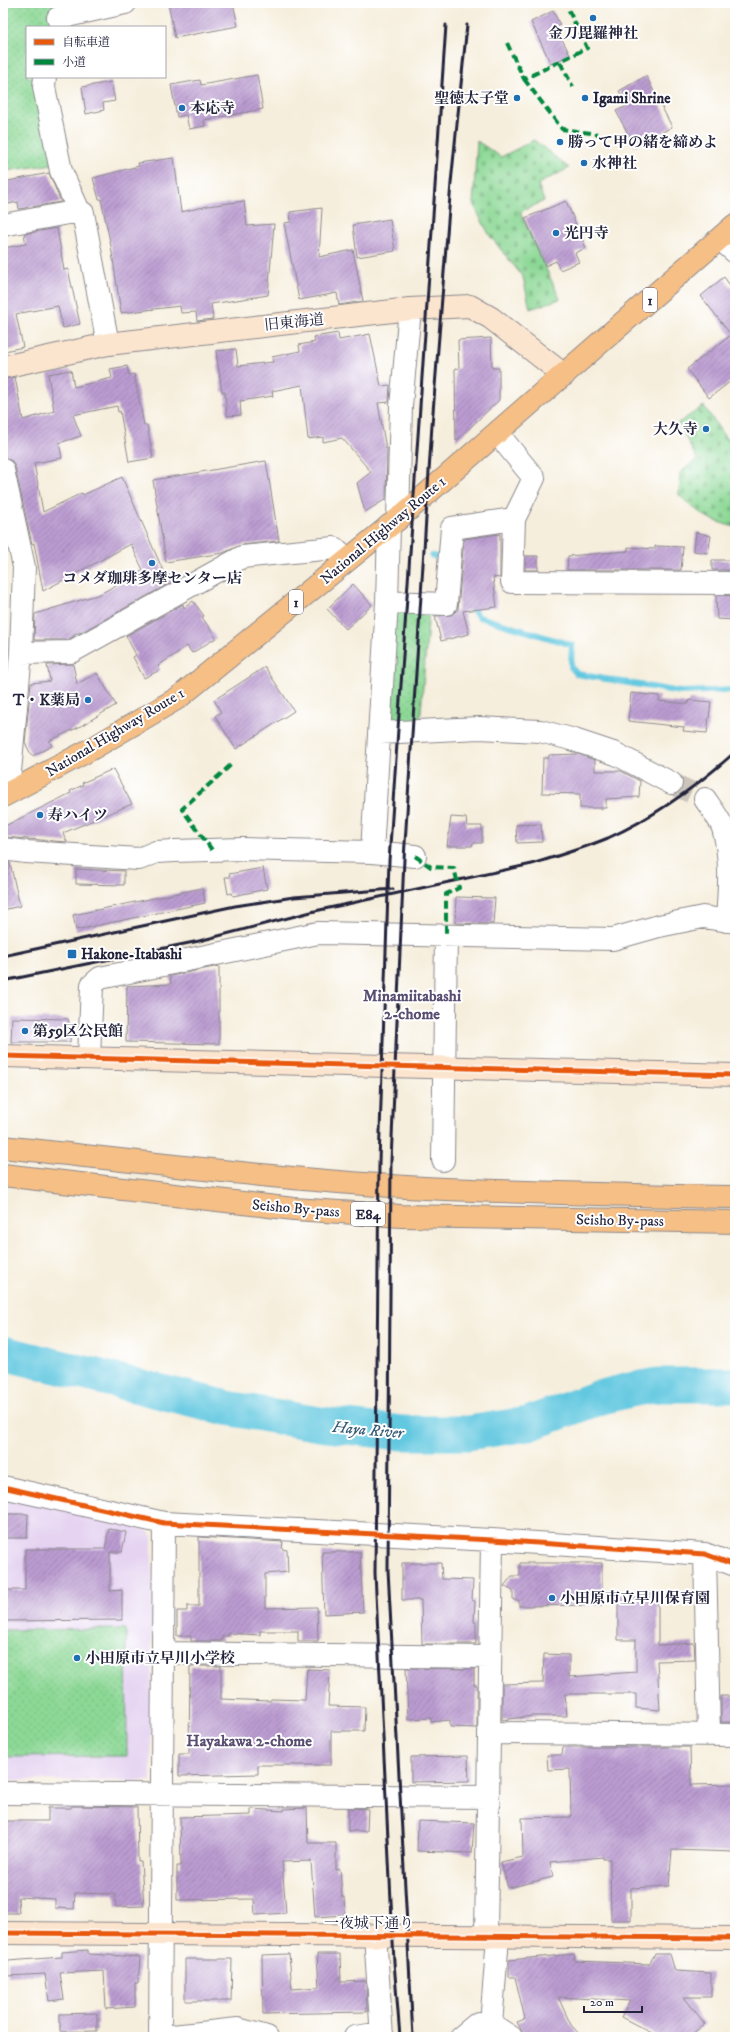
<svg xmlns="http://www.w3.org/2000/svg" width="738" height="2040" viewBox="0 0 738 2040" font-family="'IM FELL DW Pica','Noto Serif JP',serif">
<style>
.built{fill:#e5d3f1}
.cemetery{fill:url(#cemetery-stones);stroke:#577d68}
.park{fill:url(#park-dots);stroke:#577d68}
.lines{fill:none;stroke-linecap:round;stroke-linejoin:round}
.stream{stroke:#62c8e0;stroke-width:6}
.river{stroke:#62c8e0;stroke-width:35}
.building{fill:url(#building-hatch)}
.street-tunnel{stroke:#ccc5bc;stroke-width:22;stroke-dasharray:22 11;stroke-linecap:butt}
.street-casing{stroke:#8c888c;stroke-width:24}
.secondary-casing{stroke:#8c888c;stroke-width:24}
.highway-casing{stroke:#8c888c;stroke-width:24}
.street{stroke:#fff;stroke-width:22}
.secondary{stroke:#fbe5cf;stroke-width:22}
.highway{stroke:#f5bf86;stroke-width:22}
.rail{stroke:#22223b;stroke-width:3}
.quiet{stroke:#00873e;stroke-width:4;stroke-dasharray:8 4;stroke-linecap:butt}
.cycleway-casing{stroke:#fff;stroke-width:8}
.cycleway{stroke:#e8590c;stroke-width:5}
.poi-dot{fill:#1f6fb2;stroke:#fff;stroke-width:1.5}
.labels{text-anchor:middle;stroke-width:4;stroke-linejoin:round;paint-order:stroke}
.shield{fill:#fff;stroke:#646476;stroke-width:1}
.shield-label{font-size:14px;font-weight:bold;fill:#22223b}
.poi-label{font-size:15px;font-weight:bold;fill:#22223b;stroke:#fff;text-anchor:start}
.street-label{font-size:15px;fill:#22223b;stroke:#fff}
.neighbourhood-label{font-size:16px;font-weight:bold;fill:#584d70;stroke:#fff}
.water-label{font-size:16px;font-style:italic;fill:#385c75;stroke:#fff}
</style>
<defs>
<pattern id="cemetery-stones" width="16" height="16" patternUnits="userSpaceOnUse"><rect width="16" height="16" fill="#8cd895"/><path d="M2 7V4a2 2 0 0 1 4 0v3zM10 15v-3a2 2 0 0 1 4 0v3z" fill="#78b981"/></pattern>
<pattern id="park-dots" width="8" height="8" patternUnits="userSpaceOnUse"><rect width="8" height="8" fill="#8cd895"/><path d="M2 2h.1M6 6h.1" fill="none" stroke="#78b981" stroke-width="1.8" stroke-linecap="round"/></pattern>
<pattern id="building-hatch" width="6" height="6" patternUnits="userSpaceOnUse"><rect width="6" height="6" fill="#bb9cd1"/><path d="M-1 1l2-2M0 6l6-6M5 7l2-2" fill="none" stroke="#987fab"/></pattern>
</defs>
<rect width="100%" height="100%" fill="#fff"/>
<filter id="ink" filterUnits="userSpaceOnUse"><feTurbulence type="fractalNoise" baseFrequency=".025" numOctaves="2"/><feDisplacementMap in="SourceGraphic" scale="8" xChannelSelector="R" yChannelSelector="G"/><feConvolveMatrix kernelMatrix="1 2 1 2 8 2 1 2 1" color-interpolation-filters="sRGB"/></filter>
<filter id="wash" filterUnits="userSpaceOnUse"><feTurbulence type="fractalNoise" baseFrequency=".012" numOctaves="4" result="noise"/><feDisplacementMap in="SourceGraphic" scale="16" xChannelSelector="R" yChannelSelector="G"/><feGaussianBlur stdDeviation="0.9" result="paint"/><feColorMatrix in="noise" values="0 0 0 0 0 0 0 0 0 0 0 0 0 0 0 0 0 1.4 0 .05"/><feComposite in="paint" operator="in"/></filter>
<g filter="url(#wash)">
<rect width="100%" height="100%" fill="#f6eedc"/>
<path class="built" d="M 3,1496 L 147,1530 L 152,1537 L 151,1781 L 3,1780 Z"/>
<path class="cemetery" d="M 534,140 L 569,168 L 538,184 L 544,201 L 520,212 L 560,299 L 530,309 L 523,277 L 490,236 L 473,204 L 477,141 L 501,157 Z
M 704,406 L 726,439 L 735,438 L 735,527 C 707,520 700,514 679,495 L 680,473 L 697,459 L 678,423 Z"/>
<path class="park" d="M 3,3 L 56,3 L 49,27 L 27,27 L 27,77 L 40,77 L 54,164 L 6,171 L 3,161 Z
M 393,608 L 429,609 L 420,725 L 385,727 Z
M 126,1629 L 127,1756 L 3,1757 L 3,1630 Z"/>
<g class="lines">
<path class="stream" d="M 432,556 L 441,557
M 471,603 L 472,609 L 479,617 L 572,645 L 571,667 L 577,674 L 680,692 L 735,690"/>
<path class="river" d="M 3,1353 L 227,1408 L 319,1424 L 402,1433 L 468,1433 L 528,1424 L 598,1398 L 630,1390 L 658,1385 L 735,1385"/>
</g>
<g id="blocks">
<path class="building" d="M 168,3 L 233,3 L 238,26 L 175,38 Z
M 553,11 L 560,25 L 556,27 L 570,55 L 551,64 L 531,22 Z
M 257,75 L 263,109 L 204,120 L 205,126 L 189,129 L 186,115 L 177,117 L 171,85 L 200,80 L 201,85 Z
M 646,76 L 672,127 L 635,147 L 616,111 L 627,106 L 619,91 Z
M 111,82 L 115,101 L 103,103 L 104,110 L 86,114 L 82,87 Z
M 174,158 L 181,212 L 208,206 L 244,201 L 247,226 L 274,224 L 268,295 L 211,304 L 213,319 L 197,321 L 196,312 L 181,313 L 180,306 L 121,313 L 111,246 L 101,199 L 99,199 L 93,178 L 139,166 L 138,163 Z
M 49,173 L 61,202 L 19,209 L 18,202 L 3,205 L 3,182 Z
M 566,201 L 586,248 L 575,253 L 579,262 L 560,270 L 556,261 L 545,266 L 525,218 Z
M 322,208 L 319,257 L 353,250 L 363,301 L 339,305 L 337,293 L 299,300 L 284,223 L 291,222 L 290,212 Z
M 390,219 L 395,251 L 357,257 L 353,225 Z
M 57,228 L 64,270 L 68,269 L 80,324 L 63,328 L 58,306 L 16,314 L 23,347 L 5,351 L 3,339 L 3,248 L 26,244 L 24,234 Z
M 724,277 L 735,292 L 735,378 L 709,398 L 687,369 L 731,335 L 701,296 Z
M 338,333 L 339,340 L 370,334 L 381,386 L 390,385 L 389,402 L 378,403 L 386,449 L 387,448 L 386,499 L 365,512 L 357,483 L 371,472 L 342,438 L 323,442 L 323,437 L 308,439 L 302,385 L 272,391 L 273,396 L 240,401 L 241,415 L 227,416 L 225,392 L 222,392 L 216,351 L 236,349 L 238,366 L 273,362 L 272,357 L 300,351 L 299,345 L 315,342 L 314,337 Z
M 491,338 L 492,368 L 499,368 L 499,400 L 456,441 L 455,369 L 459,368 L 458,340 Z
M 127,366 L 129,375 L 134,374 L 144,425 L 147,425 L 153,458 L 129,462 L 120,411 L 118,412 L 117,406 L 73,415 L 81,436 L 59,443 L 62,458 L 34,463 L 43,512 L 82,493 L 83,495 L 122,477 L 165,575 L 169,574 L 172,582 L 82,632 L 74,634 L 74,636 L 68,640 L 34,640 L 35,614 L 100,594 L 143,570 L 131,544 L 43,591 L 34,543 L 32,544 L 15,467 L 12,461 L 5,458 L 3,441 L 3,379 L 15,377 L 23,420 L 54,411 L 48,374 L 71,370 L 74,387 L 112,378 L 110,369 Z
M 266,461 L 279,541 L 241,545 L 223,553 L 166,562 L 153,480 Z
M 696,532 L 711,536 L 708,553 L 694,551 Z
M 500,534 L 500,578 L 493,577 L 497,607 L 463,611 L 469,634 L 441,641 L 435,616 L 451,615 L 458,610 L 464,539 Z
M 655,546 L 683,547 L 681,570 L 567,570 L 568,556 L 628,551 L 628,547 L 655,549 Z
M 525,556 L 538,556 L 538,570 L 525,570 Z
M 712,560 L 729,560 L 731,570 L 712,570 Z
M 353,584 L 372,605 L 346,629 L 327,609 Z
M 716,595 L 735,596 L 735,620 L 717,619 Z
M 193,601 L 204,616 L 202,617 L 216,638 L 192,653 L 187,646 L 158,666 L 160,670 L 144,678 L 133,657 L 136,655 L 126,636 L 183,604 L 184,608 Z
M 73,664 L 77,684 L 97,673 L 116,705 L 79,727 L 49,741 L 52,746 L 32,756 L 25,743 L 31,683 L 50,681 L 47,665 Z
M 265,667 L 294,711 L 236,749 L 215,716 L 221,712 L 214,700 Z
M 631,693 L 659,696 L 659,701 L 688,704 L 689,700 L 711,702 L 707,733 L 683,731 L 684,727 L 628,721 Z
M 578,754 L 595,760 L 595,771 L 621,771 L 640,781 L 639,797 L 606,799 L 606,808 L 580,808 L 580,794 L 542,793 L 543,758 L 549,758 L 549,755 Z
M 113,769 L 132,804 L 63,833 L 67,842 L 3,837 L 3,827 L 71,793 L 70,791 L 83,785 L 82,783 Z
M 451,817 L 466,818 L 467,826 L 482,826 L 482,843 L 473,843 L 472,846 L 447,846 Z
M 541,824 L 542,842 L 517,843 L 516,825 Z
M 3,862 L 10,863 L 20,906 L 3,910 Z
M 263,868 L 267,889 L 233,896 L 232,893 L 228,894 L 225,877 L 230,877 L 229,874 Z
M 76,869 L 124,871 L 124,885 L 76,884 Z
M 202,888 L 205,903 L 76,930 L 73,915 Z
M 456,897 L 495,898 L 493,924 L 455,923 Z
M 219,966 L 219,1044 L 126,1042 L 127,986 L 171,984 L 170,976 Z
M 12,1018 L 68,1019 L 71,1030 L 70,1042 L 11,1042 Z
M 3,1514 L 28,1514 L 27,1538 L 3,1538 Z
M 109,1529 L 126,1532 L 122,1552 L 110,1552 L 110,1591 L 122,1590 L 122,1620 L 3,1621 L 3,1590 L 25,1590 L 25,1549 L 105,1549 Z
M 199,1537 L 283,1542 L 282,1549 L 287,1550 L 288,1572 L 265,1574 L 265,1608 L 317,1607 L 318,1641 L 298,1641 L 298,1631 L 260,1631 L 260,1635 L 228,1633 L 228,1636 L 222,1636 L 222,1641 L 191,1641 L 191,1636 L 177,1636 L 177,1611 L 187,1611 L 187,1606 L 199,1606 Z
M 322,1552 L 360,1552 L 363,1612 L 324,1614 Z
M 402,1563 L 441,1563 L 442,1579 L 473,1580 L 472,1601 L 475,1601 L 474,1622 L 476,1622 L 476,1644 L 422,1644 L 421,1600 L 402,1600 Z
M 520,1563 L 602,1563 L 602,1605 L 519,1606 L 519,1600 L 513,1600 L 513,1591 L 504,1586 L 512,1576 L 520,1576 Z
M 618,1593 L 658,1594 L 658,1645 L 694,1643 L 695,1660 L 657,1661 L 660,1710 L 636,1708 L 636,1694 L 565,1694 L 567,1716 L 532,1716 L 502,1720 L 502,1684 L 543,1683 L 544,1654 L 569,1655 L 569,1677 L 636,1672 L 636,1640 L 618,1640 Z
M 190,1666 L 221,1666 L 221,1699 L 270,1701 L 271,1699 L 305,1700 L 307,1669 L 330,1670 L 328,1706 L 365,1707 L 364,1731 L 331,1731 L 331,1765 L 258,1765 L 258,1774 L 179,1776 L 179,1754 L 189,1754 Z
M 406,1668 L 474,1669 L 474,1685 L 477,1685 L 477,1728 L 450,1727 L 450,1720 L 431,1722 L 431,1718 L 408,1719 Z
M 721,1696 L 735,1696 L 735,1722 L 721,1722 Z
M 563,1747 L 690,1747 L 691,1785 L 735,1784 L 735,1852 L 672,1850 L 669,1886 L 631,1888 L 631,1920 L 611,1920 L 610,1859 L 603,1859 L 603,1857 L 550,1862 L 553,1877 L 508,1888 L 501,1862 L 523,1857 L 522,1818 L 571,1817 L 570,1769 L 548,1770 L 547,1755 L 562,1755 Z
M 468,1756 L 469,1781 L 411,1782 L 411,1757 Z
M 72,1806 L 137,1807 L 138,1862 L 141,1862 L 144,1906 L 116,1907 L 115,1894 L 75,1893 L 74,1909 L 55,1908 L 55,1899 L 18,1897 L 19,1913 L 3,1913 L 3,1821 L 48,1821 L 48,1808 L 71,1808 Z
M 307,1808 L 308,1843 L 336,1843 L 336,1870 L 340,1869 L 342,1897 L 344,1897 L 345,1915 L 315,1917 L 311,1861 L 282,1862 L 286,1913 L 255,1915 L 254,1899 L 177,1900 L 177,1866 L 181,1866 L 180,1817 L 251,1815 L 251,1809 L 284,1811 L 284,1809 Z
M 348,1808 L 368,1809 L 367,1831 L 348,1831 Z
M 418,1821 L 474,1823 L 472,1853 L 417,1851 Z
M 88,1950 L 88,1954 L 140,1957 L 138,1983 L 135,1983 L 135,2007 L 106,2009 L 104,1971 L 60,1973 L 64,1999 L 49,2001 L 45,1974 L 8,1976 L 8,1961 L 62,1957 L 62,1952 Z
M 289,1954 L 292,1989 L 319,1987 L 317,1954 L 340,1954 L 341,1982 L 366,1981 L 367,2012 L 263,2014 L 262,1955 Z
M 574,1954 L 575,1961 L 649,1964 L 655,1954 L 670,1954 L 675,1971 L 711,1973 L 711,1997 L 684,1997 L 705,2024 L 688,2037 L 656,2037 L 652,2033 L 621,2017 L 630,2001 L 558,1997 L 571,2025 L 582,2037 L 525,2037 L 517,2022 L 525,2019 L 515,1977 L 509,1977 L 509,1960 Z
M 185,1959 L 232,1959 L 231,2001 L 185,2001 Z
M 97,2013 L 97,2031 L 60,2032 L 60,2014 Z"/>
</g>
</g>
<g filter="url(#ink)">
<use href="#blocks" fill-opacity="0" stroke="#8c888c" stroke-width="1"/>
<g class="lines">
<path class="street-tunnel" d="M 671,783 L 705,799"/>
<defs>
<path id="street" d="M 58,18 L 125,3
M 45,77 L 44,87 L 61,171 L 79,211 L 83,213 L 108,344
M 3,225 L 79,211
M 720,239 L 735,252
M 498,434 L 534,478 L 514,519 L 512,582 L 735,583
M 3,470 L 24,567 L 21,653 L 8,793
M 398,519 L 401,406 L 410,309
M 387,602 L 446,604 L 452,528 L 514,519
M 21,653 L 71,652 L 242,557 L 334,548 L 347,560
M 379,733 L 479,728 L 540,731 L 571,739 L 616,754 L 671,783
M 705,799 C 711,808 719,818 723,828 C 732,858 729,890 727,921
M 3,849 L 26,852 L 139,859 L 156,852 L 175,851 L 242,849 L 372,852 L 387,602 L 389,526
M 372,852 L 415,856
M 89,1058 L 92,985 L 100,978 L 318,933 L 613,939 L 659,926 L 703,917 L 735,922
M 443,1160 L 446,936
M 3,1487 L 164,1523 L 492,1540 L 705,1554 L 735,1565
M 705,1554 L 709,1735
M 163,1653 L 490,1657
M 489,1733 L 735,1735
M 3,1793 L 488,1797
M 375,1935 L 382,2037
M 486,1936 L 492,1540
M 491,2024 L 498,1937
M 160,2037 L 164,1523
M 163,2037 L 238,2029 L 267,2037
M 355,2037 L 382,2033
M 461,2037 L 478,2023 L 491,2024 L 511,2037"/>
<path id="secondary" d="M 3,367 L 108,344 L 410,309 L 470,306 L 491,318 L 564,375
M 3,1056 L 735,1075
M 3,1933 L 735,1938"/>
<path id="highway" d="M 3,796 L 93,748 L 178,698 L 398,519 L 735,225
M 3,1147 C 143,1162 284,1180 425,1188 C 528,1193 632,1195 735,1197
M 3,1175 L 294,1209 L 401,1216 L 735,1222"/>
</defs>
<use href="#street" class="street-casing"/>
<use href="#secondary" class="secondary-casing"/>
<use href="#highway" class="highway-casing"/>
<use href="#street" class="street"/>
<use href="#secondary" class="secondary"/>
<use href="#highway" class="highway"/>
<path class="rail" d="M 3,956 L 235,906 L 294,897 L 393,889
M 3,981 L 199,941 L 315,911 L 532,864 C 558,856 584,848 608,838 C 655,817 697,786 735,752
M 400,2037 L 394,1962 L 375,1573 L 379,1162 L 389,861 L 446,25
M 413,2037 L 388,1570 L 391,1161 L 404,859 L 432,425 L 451,183 L 467,25"/>
<path class="quiet" d="M 507,43 L 524,79 L 587,48 L 567,7
M 560,62 L 573,87
M 524,79 L 562,129 L 598,134
M 212,850 L 182,809 L 233,763
M 415,856 L 431,867 L 454,868 L 459,888 L 446,894 L 446,936"/>
<defs>
<path id="cycleway" d="M 3,1056 L 735,1075
M 3,1487 L 164,1523 L 492,1540 L 705,1554 L 735,1565
M 3,1933 L 735,1938"/>
</defs>
<use href="#cycleway" class="cycleway-casing"/>
<use href="#cycleway" class="cycleway"/>
</g>
</g>
<g class="poi-dot">
<circle cx="593" cy="18" r="4"/>
<circle cx="517" cy="98" r="4"/>
<circle cx="585" cy="98" r="4"/>
<circle cx="182" cy="108" r="4"/>
<circle cx="560" cy="142" r="4"/>
<circle cx="584" cy="163" r="4"/>
<circle cx="556" cy="233" r="4"/>
<circle cx="706" cy="429" r="4"/>
<circle cx="152" cy="563" r="4"/>
<circle cx="88" cy="700" r="4"/>
<circle cx="40" cy="815" r="4"/>
<rect x="67" y="949" width="10" height="10" rx="2"/>
<circle cx="25" cy="1031" r="4"/>
<circle cx="552" cy="1598" r="4"/>
<circle cx="77" cy="1658" r="4"/>
</g>
<g class="labels">
<g class="shield">
<rect x="643" y="288" width="14" height="24" rx="3"/>
<rect x="289" y="590" width="14" height="24" rx="3"/>
<rect x="351" y="1202" width="34" height="24" rx="3"/>
</g>
<g class="shield-label">
<text x="650" y="305">1</text>
<text x="296" y="607">1</text>
<text x="368" y="1219">E84</text>
</g>
<g class="poi-label">
<text x="593" y="38" text-anchor="middle">金刀毘羅神社</text>
<text x="509" y="103" text-anchor="end">聖徳太子堂</text>
<text x="593" y="103">Igami Shrine</text>
<text x="190" y="113">本応寺</text>
<text x="568" y="147">勝って甲の緒を締めよ</text>
<text x="592" y="168">水神社</text>
<text x="564" y="238">光円寺</text>
<text x="698" y="434" text-anchor="end">大久寺</text>
<text x="152" y="583" text-anchor="middle">コメダ珈琲多摩センター店</text>
<text x="80" y="705" text-anchor="end">T・K薬局</text>
<text x="48" y="820">寿ハイツ</text>
<text x="81" y="959">Hakone-Itabashi</text>
<text x="33" y="1036">第59区公民館</text>
<text x="560" y="1603">小田原市立早川保育園</text>
<text x="85" y="1663">小田原市立早川小学校</text>
</g>
<g class="street-label">
<text transform="translate(294 322) rotate(-6)" y="5">旧東海道</text>
<text transform="translate(383 530) rotate(-40)" y="5">National Highway Route 1</text>
<text transform="translate(115 732) rotate(-31)" y="5">National Highway Route 1</text>
<text transform="translate(296 1208) rotate(5)" y="5">Seisho By-pass</text>
<text transform="translate(620 1220) rotate(1)" y="5">Seisho By-pass</text>
<text x="369" y="1928">一夜城下通り</text>
</g>
<g class="neighbourhood-label">
<text x="412" y="1001">Minamiitabashi<tspan x="412" dy="18">2-chome</tspan></text>
<text x="249" y="1746">Hayakawa 2-chome</text>
</g>
<g class="water-label">
<text transform="translate(368 1429) rotate(5)" y="6">Haya River</text>
</g>
</g>
<rect width="738" height="2040" fill="none" stroke="#fff" stroke-width="16"/>
<rect x="26" y="26" width="140" height="52" fill="#ffffff" stroke="#a7a7b1"/>
<rect x="34" y="39" width="20" height="6" fill="#e8590c" stroke="#a7a7b1"/>
<text x="62" y="46" font-size="12" fill="#22223b">自転車道</text>
<rect x="34" y="59" width="20" height="6" fill="#00873e" stroke="#a7a7b1"/>
<text x="62" y="66" font-size="12" fill="#22223b">小道</text>
<path d="M584 2006v6h58v-6" fill="none" stroke="#22223b" stroke-width="2"/>
<text x="590" y="2006" font-size="12" fill="#22223b" stroke="#ffffff" stroke-width="3" paint-order="stroke">20 m</text>
</svg>
